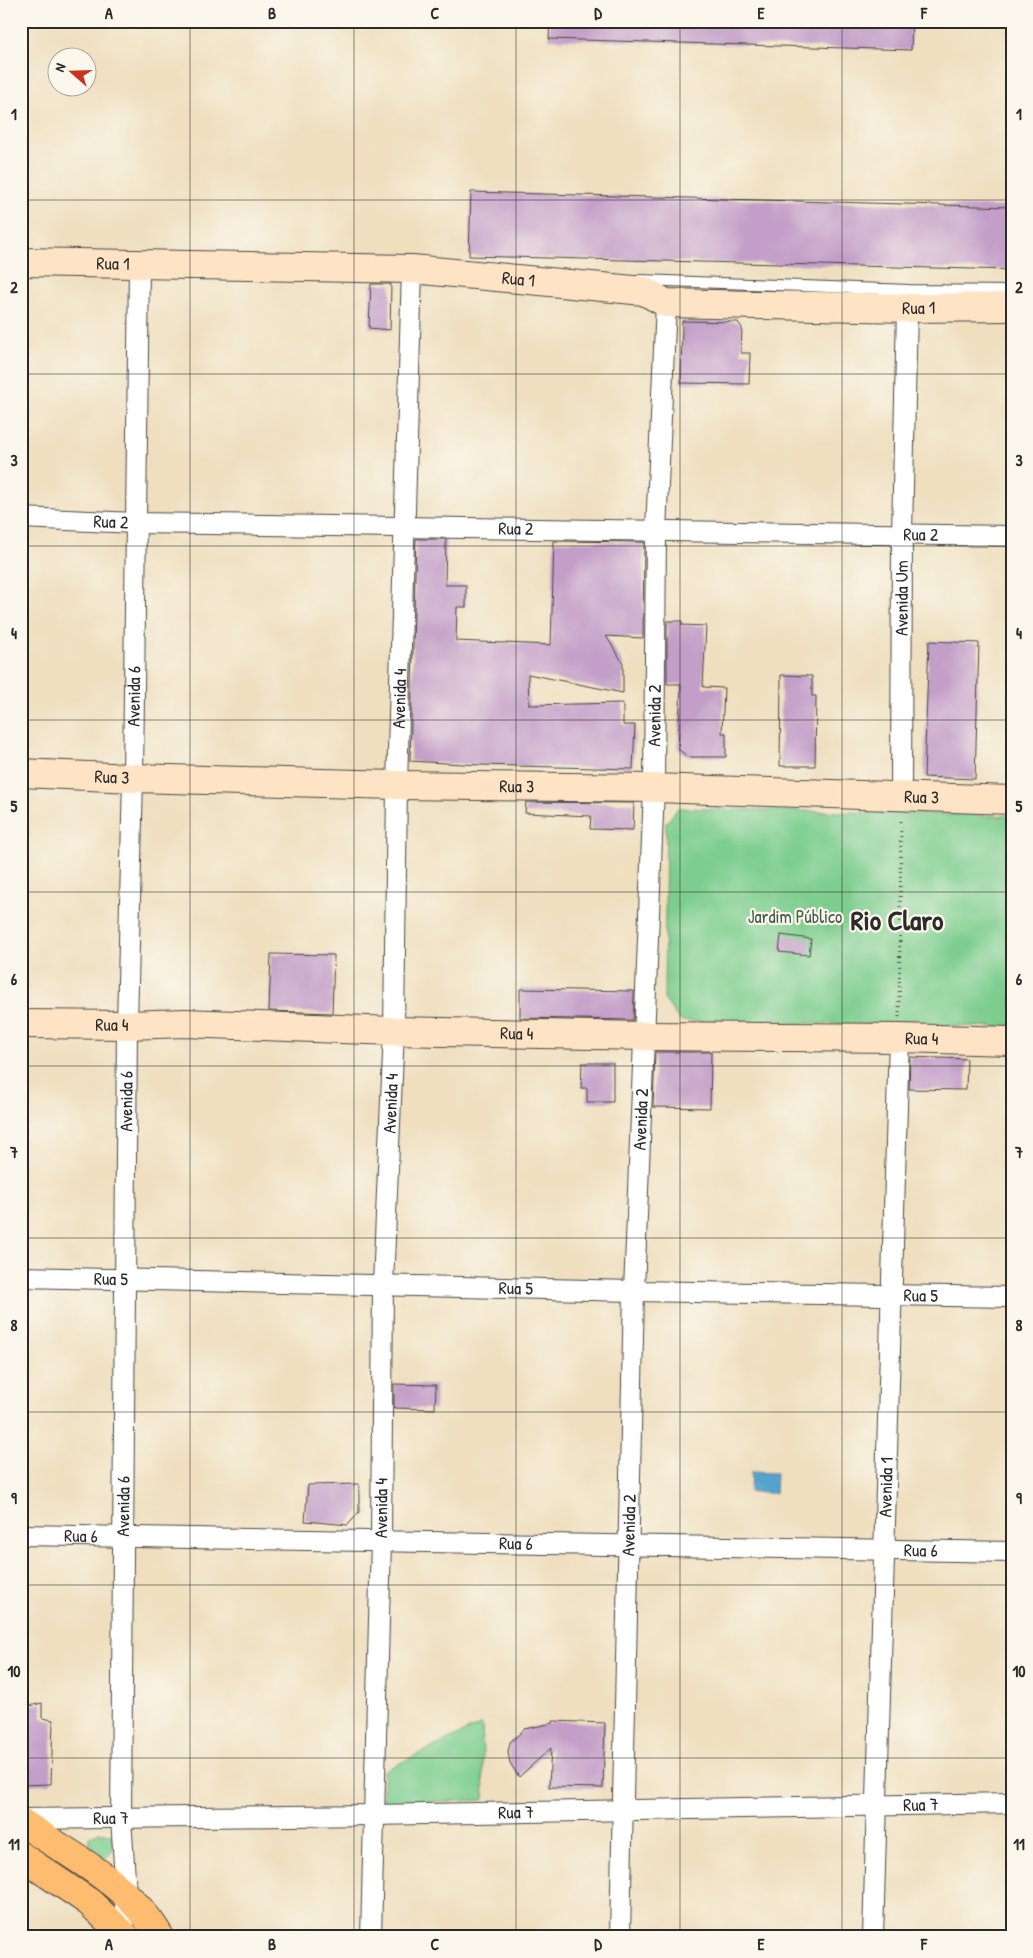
<svg xmlns="http://www.w3.org/2000/svg" width="1033" height="1958" viewBox="0 0 1033 1958" font-family="'Patrick Hand',sans-serif">
<style>
.green{fill:#7ccd8e;stroke:#547c5c}
.water{fill:#52a3cd;stroke:#3e677c}
.building{fill:#c39ec8}
.lines{fill:none;stroke-linecap:round;stroke-linejoin:round}
.service-casing{stroke:#484641;stroke-width:12}
.minor-casing{stroke:#484641;stroke-width:22}
.secondary-casing{stroke:#484641;stroke-width:30}
.primary-casing{stroke:#484641;stroke-width:30}
.path{stroke:#484641;stroke-width:3;stroke-dasharray:1 4;stroke-linecap:butt}
.service{stroke:#fff;stroke-width:10}
.minor{stroke:#fff;stroke-width:20}
.secondary{stroke:#fee4c5;stroke-width:28}
.primary{stroke:#fdbc6f;stroke-width:28}
.grid{fill:none;stroke:#2b2b2b;stroke-width:1;stroke-opacity:0.55}
.labels{text-anchor:middle;stroke-width:4.5;stroke-linejoin:round;paint-order:stroke}
.street-label{font-size:18px;fill:#2b2b2b;stroke:#fbf7ec}
.park-label{font-size:18px;fill:#435c49;stroke:#fbf7ec}
.town-label{font-size:28px;font-weight:bold;fill:#2b2b2b;stroke:#fbf7ec}
.neatline{fill:none;stroke:#2b2b2b;stroke-width:2}
.grid-label{font-size:16px;text-anchor:middle;font-weight:bold;fill:#2b2b2b}
</style>
<rect width="100%" height="100%" fill="#fbf7ec"/>
<filter id="ink" filterUnits="userSpaceOnUse"><feTurbulence type="fractalNoise" baseFrequency=".02" numOctaves="2"/><feDisplacementMap in="SourceGraphic" scale="10" xChannelSelector="R" yChannelSelector="G"/><feConvolveMatrix kernelMatrix="1 2 1 2 8 2 1 2 1" color-interpolation-filters="sRGB"/></filter>
<filter id="wash" filterUnits="userSpaceOnUse"><feTurbulence type="fractalNoise" baseFrequency=".0096" numOctaves="4" result="noise"/><feDisplacementMap in="SourceGraphic" scale="20" xChannelSelector="R" yChannelSelector="G"/><feGaussianBlur stdDeviation="1.12" result="paint"/><feColorMatrix in="noise" values="0 0 0 0 0 0 0 0 0 0 0 0 0 0 0 0 0 1.4 0 .05"/><feComposite in="paint" operator="in"/></filter>
<g filter="url(#wash)">
<rect width="100%" height="100%" fill="#efdfbf"/>
<path class="green" d="M 678,808 L 1012,816 L 1012,1027 L 680,1021 L 664,999 L 666,823 Z
M 482,1724 L 484,1800 L 383,1803 L 383,1771 Z
M 99,1832 L 112,1834 L 114,1848 L 105,1859 L 90,1852 L 89,1837 Z"/>
<path class="water" d="M 751,1472 L 776,1473 L 775,1493 L 750,1492 Z"/>
<g id="blocks">
<path class="building" d="M 550,21 L 912,21 L 911,50 L 549,39 Z
M 471,192 L 1012,207 L 1012,270 L 469,256 Z
M 371,284 L 391,284 L 390,330 L 369,328 Z
M 682,321 L 738,322 L 742,328 L 741,353 L 750,353 L 749,384 L 681,383 Z
M 416,539 L 446,539 L 445,585 L 466,585 L 466,607 L 457,607 L 456,641 L 551,645 L 554,541 L 644,542 L 643,638 L 606,636 L 623,663 L 623,693 L 528,674 L 529,705 L 623,703 L 623,725 L 635,725 L 633,769 L 480,765 L 410,761 Z
M 667,621 L 682,621 L 682,625 L 706,626 L 703,687 L 724,688 L 722,733 L 726,733 L 726,757 L 688,757 L 678,749 L 681,684 L 667,684 Z
M 929,641 L 979,643 L 975,779 L 924,777 Z
M 781,675 L 812,676 L 812,696 L 816,696 L 815,766 L 780,766 Z
M 526,802 L 634,803 L 633,830 L 590,829 L 591,816 L 525,813 Z
M 781,935 L 811,939 L 809,955 L 779,952 Z
M 271,954 L 334,955 L 332,1013 L 269,1011 Z
M 520,989 L 634,991 L 633,1020 L 520,1018 Z
M 655,1052 L 711,1052 L 710,1108 L 653,1107 Z
M 910,1057 L 967,1059 L 966,1090 L 909,1089 Z
M 582,1063 L 613,1063 L 613,1102 L 587,1102 L 587,1088 L 581,1088 Z
M 394,1384 L 436,1385 L 435,1409 L 394,1408 Z
M 359,1484 L 359,1512 L 348,1525 L 305,1521 L 308,1485 Z
M 42,1703 L 42,1718 L 53,1720 L 51,1784 L 21,1785 L 21,1708 Z
M 553,1721 L 605,1723 L 603,1788 L 549,1787 L 551,1748 L 519,1777 L 510,1763 L 508,1752 L 510,1742 L 525,1729 L 553,1723 Z"/>
</g>
</g>
<g filter="url(#ink)">
<use href="#blocks" fill-opacity="0" stroke="#484641" stroke-width="1"/>
<g class="lines">
<defs>
<path id="service" d="M 640,280 L 910,290 L 1012,291"/>
<g id="minor">
<path id="s1" d="M 21,518 L 136,523 L 1012,536"/>
<path id="s2" d="M 901,798 L 902,534 L 907,308"/>
<path id="s3" d="M 21,1277 L 634,1291 L 1012,1297"/>
<path id="s4" d="M 21,1535 L 1012,1552"/>
<path id="s5" d="M 21,1819 L 374,1815 L 1012,1803"/>
<path id="s6" d="M 123,1937 L 126,1894 L 121,1818 L 127,1025 L 133,778 L 139,265"/>
<path id="s7" d="M 371,1937 L 381,1540 L 383,1284 L 394,1031 L 397,785 L 412,269"/>
<path id="s8" d="M 620,1937 L 634,1291 L 654,788 L 656,531 L 666,303"/>
<path id="s9" d="M 873,1937 L 899,1038"/>
</g>
<g id="secondary">
<path id="s10" d="M 21,262 L 412,269 L 644,291 L 666,303 L 907,308 L 1012,307"/>
<path id="s11" d="M 21,773 L 133,778 L 397,785 L 654,788 L 1012,800"/>
<path id="s12" d="M 21,1024 L 127,1025 L 185,1023 L 394,1031 L 645,1036 L 899,1038 L 1012,1041"/>
</g>
<path id="primary" d="M 21,1822 C 70,1855 130,1884 160,1937
M 21,1856 L 89,1902 L 126,1937"/>
</defs>
<use href="#service" class="service-casing"/>
<use href="#minor" class="minor-casing"/>
<use href="#secondary" class="secondary-casing"/>
<use href="#primary" class="primary-casing"/>
<path class="path" d="M 899,1017 L 901,818"/>
<use href="#service" class="service"/>
<use href="#minor" class="minor"/>
<use href="#secondary" class="secondary"/>
<use href="#primary" class="primary"/>
</g>
</g>
<path class="grid" d="M 190,21 L 190,1937M 354,21 L 354,1937M 516,21 L 516,1937M 680,21 L 680,1937M 842,21 L 842,1937M 21,200 L 1012,200M 21,374 L 1012,374M 21,546 L 1012,546M 21,720 L 1012,720M 21,892 L 1012,892M 21,1066 L 1012,1066M 21,1238 L 1012,1238M 21,1412 L 1012,1412M 21,1585 L 1012,1585M 21,1758 L 1012,1758"/>
<g class="labels">
<g class="street-label">
<text dy="6" stroke="none"><textPath href="#s10" startOffset="92">Rua 1</textPath></text>
<text dy="6" stroke="none"><textPath href="#s10" startOffset="498">Rua 1</textPath></text>
<text dy="6" stroke="none"><textPath href="#s10" startOffset="902">Rua 1</textPath></text>
<text dy="6" stroke="none"><textPath href="#s1" startOffset="90">Rua 2</textPath></text>
<text dy="6" stroke="none"><textPath href="#s1" startOffset="495">Rua 2</textPath></text>
<text dy="6" stroke="none"><textPath href="#s1" startOffset="900">Rua 2</textPath></text>
<text dy="6" stroke="none"><textPath href="#s2" startOffset="200">Avenida Um</textPath></text>
<text dy="6" stroke="none"><textPath href="#s6" startOffset="1241">Avenida 6</textPath></text>
<text dy="6" stroke="none"><textPath href="#s7" startOffset="1239">Avenida 4</textPath></text>
<text dy="6" stroke="none"><textPath href="#s8" startOffset="1222">Avenida 2</textPath></text>
<text dy="6" stroke="none"><textPath href="#s11" startOffset="91">Rua 3</textPath></text>
<text dy="6" stroke="none"><textPath href="#s11" startOffset="496">Rua 3</textPath></text>
<text dy="6" stroke="none"><textPath href="#s11" startOffset="901">Rua 3</textPath></text>
<text dy="6" stroke="none"><textPath href="#s12" startOffset="91">Rua 4</textPath></text>
<text dy="6" stroke="none"><textPath href="#s12" startOffset="496">Rua 4</textPath></text>
<text dy="6" stroke="none"><textPath href="#s12" startOffset="901">Rua 4</textPath></text>
<text dy="6" stroke="none"><textPath href="#s6" startOffset="836">Avenida 6</textPath></text>
<text dy="6" stroke="none"><textPath href="#s7" startOffset="834">Avenida 4</textPath></text>
<text dy="6" stroke="none"><textPath href="#s8" startOffset="818">Avenida 2</textPath></text>
<text dy="6" stroke="none"><textPath href="#s3" startOffset="90">Rua 5</textPath></text>
<text dy="6" stroke="none"><textPath href="#s3" startOffset="495">Rua 5</textPath></text>
<text dy="6" stroke="none"><textPath href="#s3" startOffset="900">Rua 5</textPath></text>
<text dy="6" stroke="none"><textPath href="#s9" startOffset="450">Avenida 1</textPath></text>
<text dy="6" stroke="none"><textPath href="#s6" startOffset="431">Avenida 6</textPath></text>
<text dy="6" stroke="none"><textPath href="#s7" startOffset="429">Avenida 4</textPath></text>
<text dy="6" stroke="none"><textPath href="#s8" startOffset="412">Avenida 2</textPath></text>
<text dy="6" stroke="none"><textPath href="#s4" startOffset="60">Rua 6</textPath></text>
<text dy="6" stroke="none"><textPath href="#s4" startOffset="495">Rua 6</textPath></text>
<text dy="6" stroke="none"><textPath href="#s4" startOffset="900">Rua 6</textPath></text>
<text dy="6" stroke="none"><textPath href="#s5" startOffset="900">Rua 7</textPath></text>
<text dy="6" stroke="none"><textPath href="#s5" startOffset="495">Rua 7</textPath></text>
<text dy="6" stroke="none"><textPath href="#s5" startOffset="90">Rua 7</textPath></text>
</g>
<g class="park-label">
<text x="795" y="923">Jardim Público</text>
</g>
<g class="town-label">
<text x="897" y="930">Rio Claro</text>
</g>
</g>
<rect width="1033" height="1958" fill="none" stroke="#fbf7ec" stroke-width="55"/>
<g transform="translate(72 72) rotate(290)"><circle r="24" fill="#fbf7ec" stroke="#a8a59f"/>
<path d="M0-4L9 19L0 12L-9 19Z" fill="#c8321e"/>
<text y="-8" font-size="14" font-weight="bold" text-anchor="middle" fill="#2b2b2b">N</text>
</g>
<rect x="28" y="28" width="978" height="1902" class="neatline"/>
<g class="grid-label">
<text x="109" y="19">A</text>
<text x="272" y="19">B</text>
<text x="435" y="19">C</text>
<text x="598" y="19">D</text>
<text x="761" y="19">E</text>
<text x="924" y="19">F</text>
<text x="14" y="120">1</text>
<text x="1019" y="120">1</text>
<text x="14" y="293">2</text>
<text x="1019" y="293">2</text>
<text x="14" y="466">3</text>
<text x="1019" y="466">3</text>
<text x="14" y="639">4</text>
<text x="1019" y="639">4</text>
<text x="14" y="812">5</text>
<text x="1019" y="812">5</text>
<text x="14" y="985">6</text>
<text x="1019" y="985">6</text>
<text x="14" y="1158">7</text>
<text x="1019" y="1158">7</text>
<text x="14" y="1331">8</text>
<text x="1019" y="1331">8</text>
<text x="14" y="1504">9</text>
<text x="1019" y="1504">9</text>
<text x="14" y="1677">10</text>
<text x="1019" y="1677">10</text>
<text x="14" y="1850">11</text>
<text x="1019" y="1850">11</text>
<text x="109" y="1950">A</text>
<text x="272" y="1950">B</text>
<text x="435" y="1950">C</text>
<text x="598" y="1950">D</text>
<text x="761" y="1950">E</text>
<text x="924" y="1950">F</text>
</g>
</svg>
